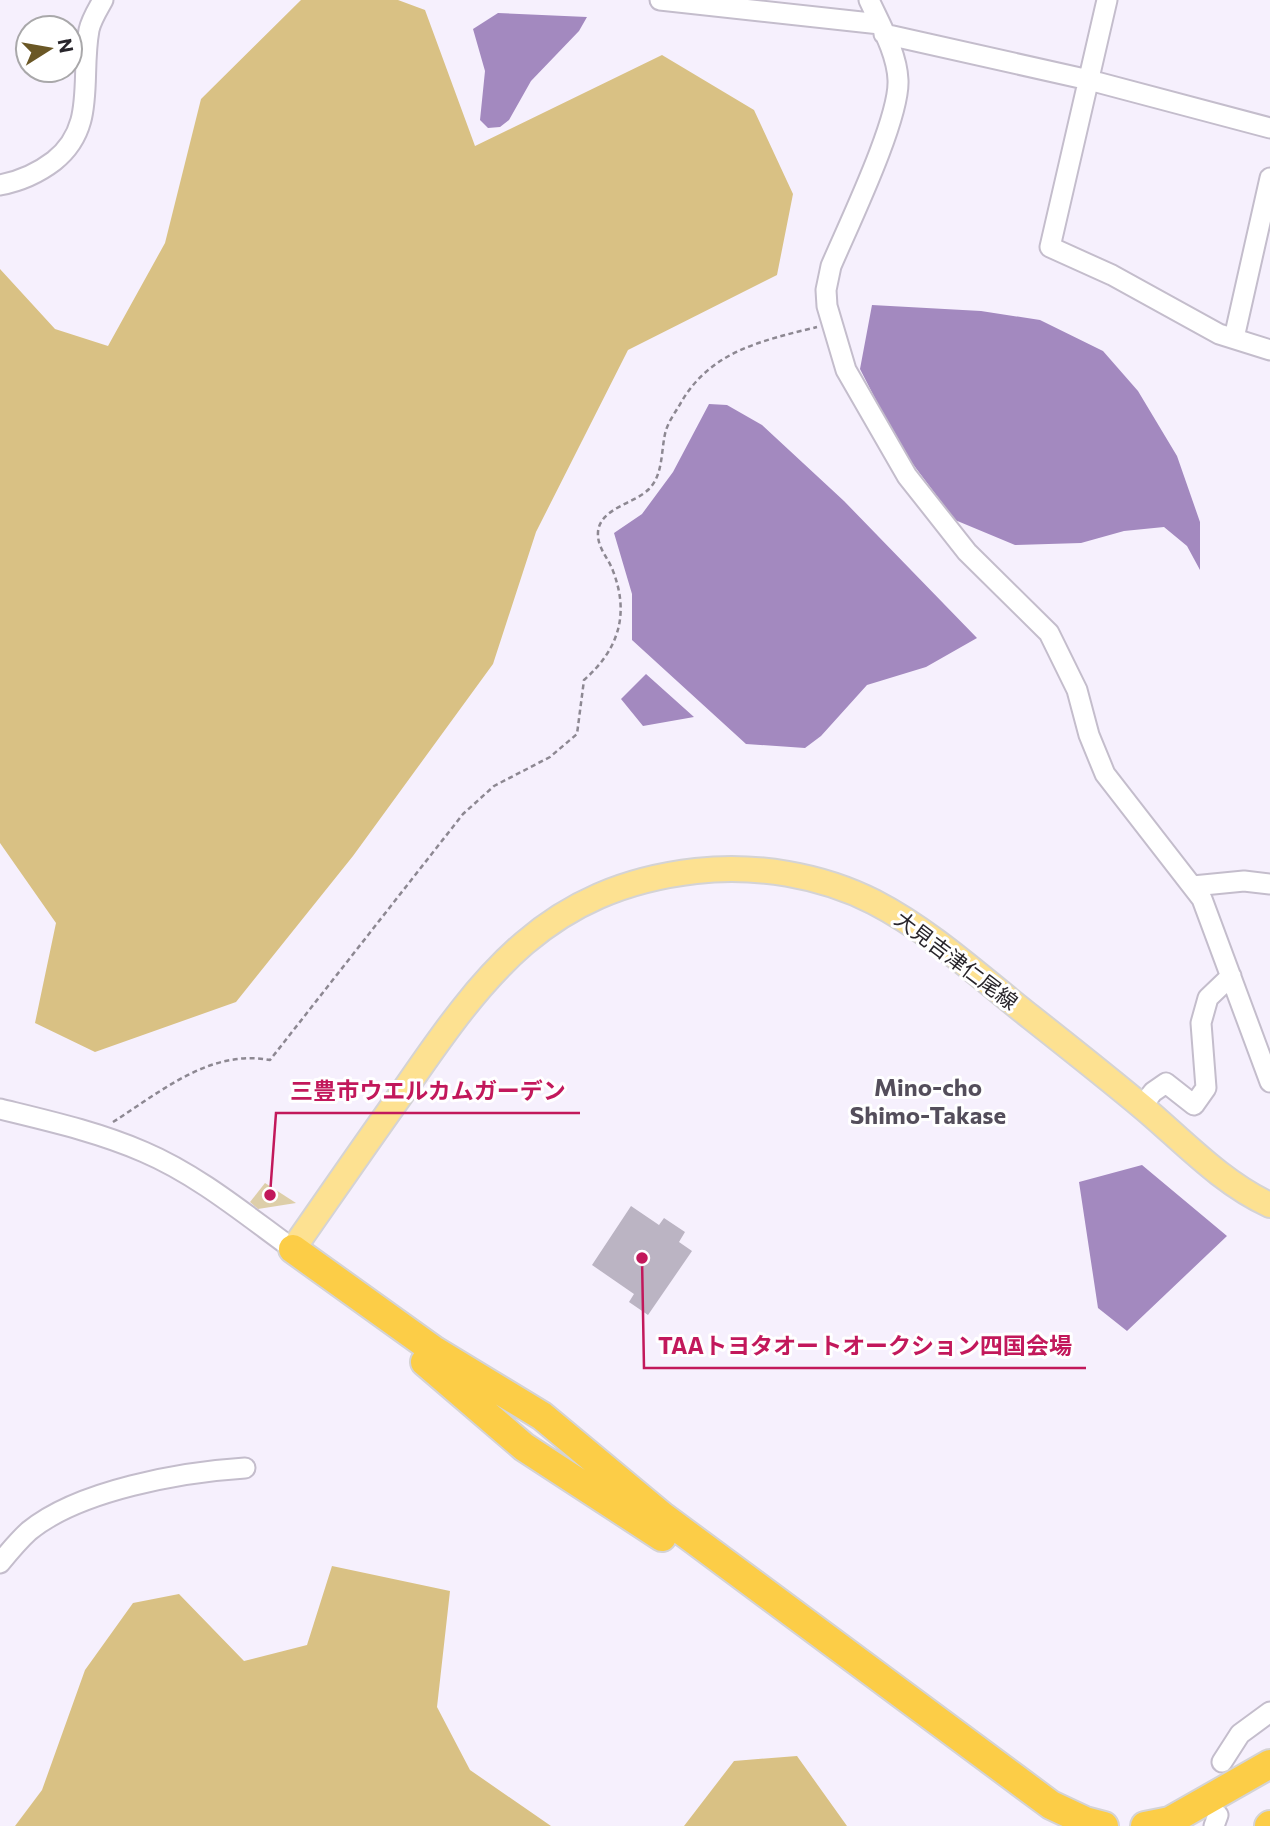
<svg xmlns="http://www.w3.org/2000/svg" width="1270" height="1826" viewBox="0 0 1270 1826" font-family="Commissioner,'Noto Sans JP',sans-serif">
<style>
.green{fill:#ddcea9}
.forest{fill:#d9c184}
.water{fill:#a389bf}
.building{fill:#bbb4c3}
.lines{fill:none;stroke-linecap:round;stroke-linejoin:round}
.minor-casing{stroke:#c4bdcc;stroke-width:23}
.major-casing{stroke:#d4d3d5;stroke-width:28}
.highway-casing{stroke:#d4d3d5;stroke-width:32}
.path{stroke:#8d8892;stroke-width:2.5;stroke-dasharray:5 3.5;stroke-linecap:butt}
.minor{stroke:#fff;stroke-width:19}
.major{stroke:#fde191;stroke-width:24}
.highway{stroke:#fccd47;stroke-width:28}
.labels{text-anchor:middle;stroke-width:6;stroke-linejoin:round;paint-order:stroke}
.street-label{font-size:21px;fill:#28252b;stroke:#fff}
.quarter-label{font-size:24px;font-weight:bold;fill:#544e5b;stroke:#fff}
.leader{fill:none;stroke:#c2185b;stroke-width:2.5}
.callout-dot{fill:#c2185b;stroke:#fff;stroke-width:2.5}
.callout-label{font-size:23px;text-anchor:middle;font-weight:bold;fill:#c2185b;stroke:#fff;stroke-width:6;stroke-linejoin:round;paint-order:stroke}
</style>
<rect width="100%" height="100%" fill="#f6f0fd"/>
<path class="green" d="M 265,1183 L 296,1203 L 258,1209 L 250,1202 Z"/>
<path class="forest" d="M 301,0 L 398,0 L 425,10 L 475,146 L 662,55 L 754,110 L 793,194 L 777,275 L 628,350 L 536,532 L 493,664 L 353,856 L 236,1002 L 95,1052 L 35,1023 L 56,923 L 0,843 L 0,269 L 55,329 L 108,346 L 165,243 L 201,99 Z
M 332,1566 L 450,1591 L 437,1707 L 470,1770 L 551,1826 L 15,1826 L 42,1790 L 85,1670 L 133,1603 L 179,1594 L 244,1661 L 307,1645 Z
M 797,1756 L 847,1826 L 684,1826 L 734,1761 Z"/>
<path class="water" d="M 498,13 L 587,17 L 579,31 L 531,81 L 509,120 L 500,127 L 488,128 L 480,120 L 485,71 L 473,29 Z
M 872,305 L 981,311 L 1040,320 L 1103,351 L 1138,391 L 1177,456 L 1200,522 L 1200,570 L 1187,546 L 1164,527 L 1124,531 L 1081,543 L 1015,545 L 955,520 L 900,447 L 860,369 Z
M 709,404 L 727,405 L 762,425 L 844,501 L 977,638 L 926,667 L 867,685 L 821,736 L 805,748 L 746,744 L 632,640 L 632,594 L 614,533 L 642,514 L 673,472 Z
M 646,674 L 694,717 L 643,726 L 621,699 Z
M 1142,1165 L 1227,1236 L 1127,1331 L 1098,1308 L 1079,1182 Z"/>
<path class="building" d="M 631,1206 L 659,1225 L 664,1218 L 685,1232 L 679,1242 L 692,1251 L 648,1315 L 629,1302 L 634,1294 L 592,1265 Z"/>
<g class="lines">
<defs>
<path id="minor" d="M 660,0 L 880,24
M 869,0 C 880,24 897,53 898,80 C 900,119 848,226 831,266 L 826,290 L 827,306 L 846,370 L 907,476 L 967,552 L 1049,633 L 1077,690 L 1089,735 L 1105,774 L 1202,899 L 1270,1082
M 1107,0 L 1050,247 L 1112,275 L 1219,334 L 1270,350
M 884,34 L 1089,80 L 1270,128
M 0,185 C 21,181 37,174 54,161 C 97,127 80,79 89,30 C 91,20 98,9 103,0
M 1234,338 L 1270,178
M 1193,886 L 1244,881 L 1270,884
M 1142,1106 L 1153,1092 L 1166,1083 L 1194,1105 L 1206,1088 L 1201,1023 L 1208,998 L 1231,976
M 0,1109 C 49,1121 98,1132 144,1152 C 198,1175 246,1215 293,1249
M 0,1563 C 9,1552 18,1541 29,1531 C 79,1490 182,1472 245,1468
M 1222,1762 L 1240,1734 L 1270,1712
M 1214,1826 L 1218,1815"/>
<path id="major" d="M 293,1249 C 330,1196 367,1142 405,1089 C 484,974 547,888 696,871 C 755,864 821,875 874,902 C 932,932 981,978 1032,1018 C 1070,1048 1108,1078 1145,1109 C 1185,1143 1222,1183 1270,1205"/>
<path id="highway" d="M 293,1249 L 435,1351 L 542,1416 L 662,1516 L 1051,1805 L 1085,1821 L 1104,1826
M 425,1362 L 524,1447 L 662,1537
M 1145,1826 L 1170,1821 L 1270,1764
M 1269,1826 L 1270,1825"/>
</defs>
<use href="#minor" class="minor-casing"/>
<use href="#major" class="major-casing"/>
<use href="#highway" class="highway-casing"/>
<path class="path" d="M 113,1122 C 162,1091 210,1049 270,1060 L 463,814 L 494,786 L 550,757 L 577,734 L 584,680 C 618,650 630,615 613,571 C 608,557 597,548 598,532 C 600,508 634,504 649,489 C 663,475 661,452 665,434 C 667,424 674,414 679,406 C 709,351 761,341 817,327"/>
<use href="#minor" class="minor"/>
<use href="#major" class="major"/>
<use href="#highway" class="highway"/>
</g>
<g class="labels">
<g class="street-label">
<text transform="translate(956 961) rotate(37)" y="7">大見吉津仁尾線</text>
</g>
<g class="quarter-label">
<text x="928" y="1096">Mino-cho<tspan x="928" dy="28">Shimo-Takase</tspan></text>
</g>
</g>
<path class="leader" d="M270 1195L276 1113H580M642 1258L644 1368H1086"/>
<g class="callout-dot">
<circle cx="270" cy="1195" r="7"/>
<circle cx="642" cy="1258" r="7"/>
</g>
<g class="callout-label">
<text x="428" y="1099">三豊市ウエルカムガーデン</text>
<text x="865" y="1354">TAAトヨタオートオークション四国会場</text>
</g>
<g transform="translate(49 49) rotate(79)"><circle r="33" fill="#ffffff" stroke="#a9a8aa" stroke-width="2"/>
<path d="M0-5L12 26L0 18L-12 26Z" fill="#6a5725"/>
<text y="-10" font-size="19" font-weight="bold" text-anchor="middle" fill="#28252b">N</text>
</g>
</svg>
